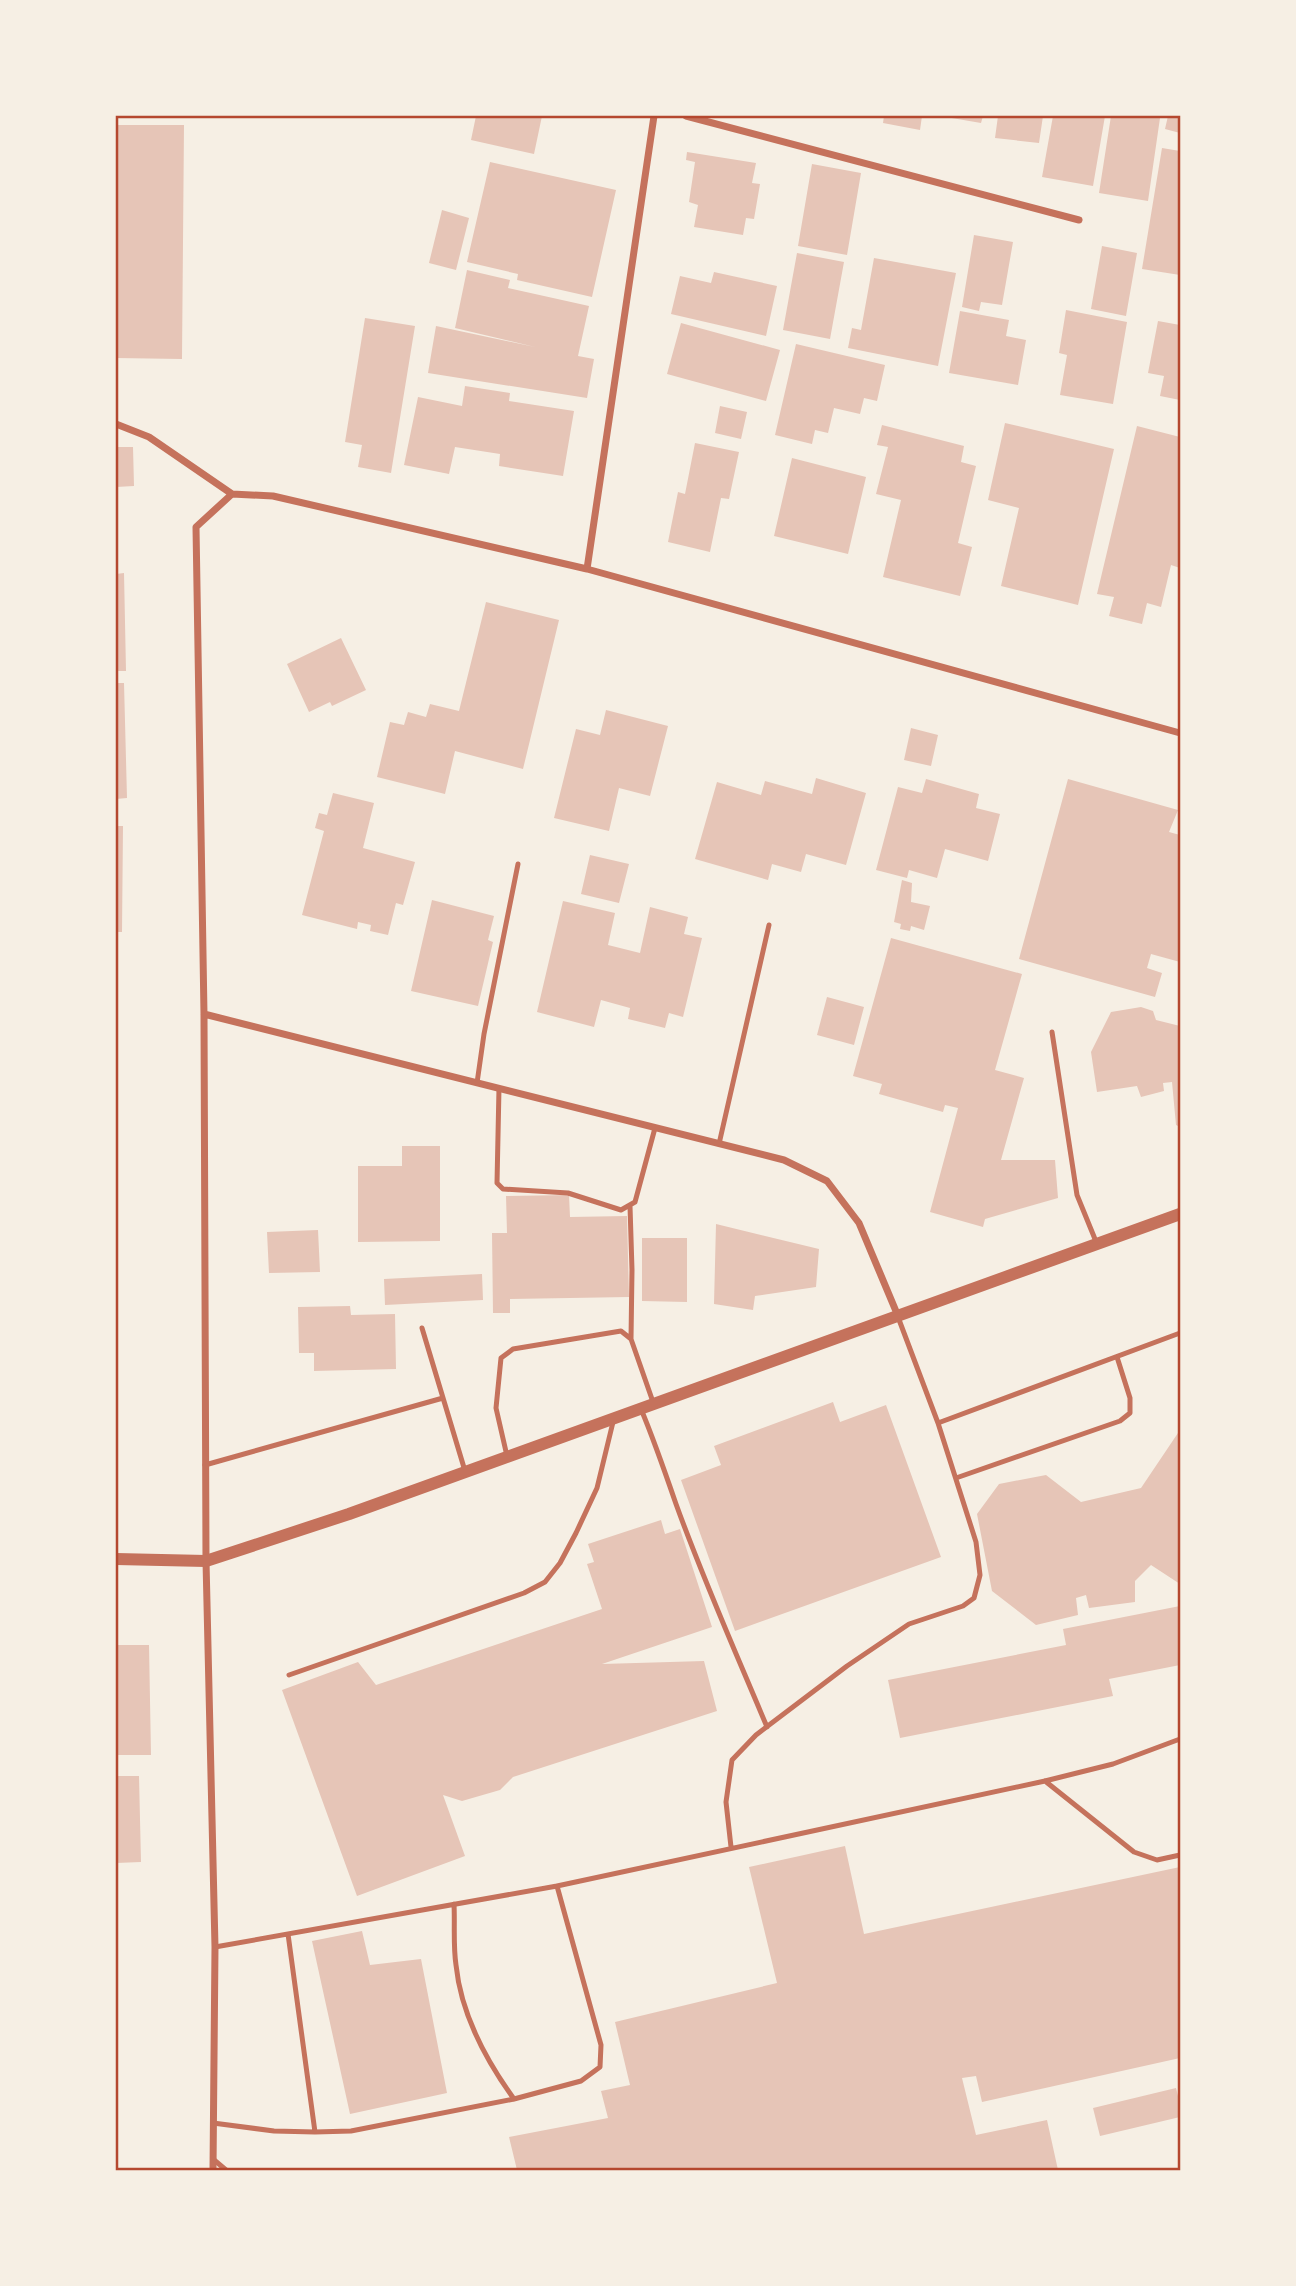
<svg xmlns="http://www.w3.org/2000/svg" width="1296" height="2286" viewBox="0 0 1296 2286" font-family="Bitter,serif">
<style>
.building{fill:#e6c5b7}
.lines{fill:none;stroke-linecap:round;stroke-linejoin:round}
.service{stroke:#c5725c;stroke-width:5}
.minor{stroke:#c5725c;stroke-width:7}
.tertiary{stroke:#c5725c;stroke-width:12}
.neatline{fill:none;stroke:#b5482f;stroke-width:2.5}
</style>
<rect width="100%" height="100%" fill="#f6efe4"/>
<path class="building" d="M 476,116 L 542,116 L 534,154 L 471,140 Z
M 884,116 L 922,116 L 920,130 L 883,123 Z
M 940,116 L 983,116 L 981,123 Z
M 998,116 L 1043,116 L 1039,143 L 995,138 Z
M 1053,116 L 1105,116 L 1093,186 L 1042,177 Z
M 1111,116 L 1150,116 L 1160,118 L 1148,201 L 1099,193 Z
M 1168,116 L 1180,116 L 1180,133 L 1165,129 Z
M 116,125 L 184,125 L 182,359 L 116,358 Z
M 1162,148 L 1180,151 L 1180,275 L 1142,269 Z
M 687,152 L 756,163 L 752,183 L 760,184 L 754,219 L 746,218 L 743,235 L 694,227 L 698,205 L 689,202 L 695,162 L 686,160 Z
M 490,162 L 616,190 L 592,297 L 517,280 L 518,274 L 467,262 Z
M 812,164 L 861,173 L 847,255 L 798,246 Z
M 442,210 L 469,218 L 456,270 L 429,263 Z
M 974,235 L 1013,242 L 1002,305 L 981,302 L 979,311 L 962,307 Z
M 1102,246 L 1137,253 L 1126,316 L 1091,309 Z
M 797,253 L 844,262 L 830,339 L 783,330 Z
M 874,258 L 956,273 L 938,366 L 848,348 L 852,328 L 861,330 Z
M 467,270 L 510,280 L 508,288 L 589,306 L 578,356 L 594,359 L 587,398 L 428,373 L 436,326 L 535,347 L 455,328 Z
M 714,272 L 777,286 L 766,336 L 671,314 L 680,276 L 711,283 Z
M 1066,310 L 1127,322 L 1113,404 L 1060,395 L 1067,355 L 1059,353 Z
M 960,311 L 1009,320 L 1006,336 L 1026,340 L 1018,385 L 949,373 Z
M 365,318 L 415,326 L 391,473 L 358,467 L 362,445 L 345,442 Z
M 1158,321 L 1180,325 L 1180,400 L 1160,396 L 1164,376 L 1148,373 Z
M 681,323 L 780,350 L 766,401 L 667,374 Z
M 796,344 L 885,365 L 877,401 L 864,398 L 860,414 L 834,408 L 828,433 L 815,430 L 812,444 L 775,435 Z
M 465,386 L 510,393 L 509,401 L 574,411 L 563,476 L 499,466 L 500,454 L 455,447 L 449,474 L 404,465 L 418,397 L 462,406 Z
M 720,406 L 747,412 L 741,439 L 715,433 Z
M 1005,423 L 1114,449 L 1078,605 L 1001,586 L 1019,508 L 988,500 Z
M 882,425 L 964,446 L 961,462 L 976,466 L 958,543 L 972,547 L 960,596 L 883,577 L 901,500 L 876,494 L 888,447 L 877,445 Z
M 1137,426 L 1180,437 L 1180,568 L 1171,565 L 1161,607 L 1147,603 L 1142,624 L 1109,616 L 1114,597 L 1097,594 Z
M 695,443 L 739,452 L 729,499 L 721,498 L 710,552 L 668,542 L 678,492 L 685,494 Z
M 116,447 L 133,447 L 134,486 L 116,487 Z
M 792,458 L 866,477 L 848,554 L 774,536 Z
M 124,573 L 126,671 L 116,671 L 116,574 Z
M 486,602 L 559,620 L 523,769 L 455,751 L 445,794 L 377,777 L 390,722 L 404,725 L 408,712 L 426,717 L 430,704 L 459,711 Z
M 341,638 L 366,690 L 332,706 L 330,702 L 309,712 L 287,664 Z
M 116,683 L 124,683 L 127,798 L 116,799 Z
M 606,710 L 668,726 L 650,796 L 619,788 L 609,831 L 554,818 L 576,729 L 600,735 Z
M 911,728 L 938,735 L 931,766 L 904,760 Z
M 816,778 L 866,793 L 846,865 L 806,854 L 801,872 L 772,864 L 768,880 L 695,859 L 717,782 L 761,795 L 765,781 L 812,794 Z
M 926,779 L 979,794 L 976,808 L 1000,814 L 988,861 L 945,849 L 937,878 L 909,870 L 907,878 L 876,870 L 898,787 L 922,793 Z
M 1068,779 L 1178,810 L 1169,832 L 1180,835 L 1180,962 L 1151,954 L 1147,968 L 1162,973 L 1155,997 L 1019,959 Z
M 333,793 L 374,803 L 363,848 L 415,862 L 403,905 L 396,903 L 388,935 L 370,931 L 371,925 L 358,922 L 357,929 L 302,915 L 324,831 L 315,828 L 319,813 L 327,815 Z
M 116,826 L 123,826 L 122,932 L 116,932 Z
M 590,855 L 629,864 L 619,903 L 581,894 Z
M 902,880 L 912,883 L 911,902 L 930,906 L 924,930 L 911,926 L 910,931 L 900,929 L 901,924 L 894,922 Z
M 432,900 L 494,916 L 488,940 L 493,942 L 478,1006 L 411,991 Z
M 563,901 L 615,913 L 608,945 L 640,953 L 650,907 L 688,917 L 684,934 L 702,938 L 683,1017 L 669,1013 L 665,1028 L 628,1019 L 630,1008 L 601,1000 L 594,1027 L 537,1012 Z
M 891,938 L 1022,974 L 995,1070 L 1024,1078 L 1001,1160 L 1055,1160 L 1058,1198 L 985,1219 L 983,1227 L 930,1212 L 958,1108 L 945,1105 L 943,1112 L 879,1094 L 882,1084 L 853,1076 Z
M 827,997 L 864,1007 L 854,1045 L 817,1035 Z
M 1141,1007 L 1153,1011 L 1156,1020 L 1180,1026 L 1180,1127 L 1176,1125 L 1172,1082 L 1163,1083 L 1164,1091 L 1141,1097 L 1137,1086 L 1097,1092 L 1091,1052 L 1111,1012 Z
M 402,1146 L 440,1146 L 440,1241 L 358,1242 L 358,1166 L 402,1166 Z
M 569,1195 L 570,1217 L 627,1216 L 629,1297 L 510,1299 L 510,1313 L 493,1313 L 492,1233 L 507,1233 L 506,1196 Z
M 716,1224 L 819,1249 L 816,1287 L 755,1296 L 753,1310 L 714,1304 Z
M 318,1230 L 320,1272 L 269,1273 L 267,1232 Z
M 642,1238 L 687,1238 L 687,1302 L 642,1301 Z
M 482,1274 L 483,1300 L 385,1305 L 384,1279 Z
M 350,1306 L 351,1315 L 395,1314 L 396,1369 L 314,1371 L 314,1353 L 299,1353 L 298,1307 Z
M 833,1402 L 840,1422 L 886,1405 L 941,1557 L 735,1631 L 681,1480 L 721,1465 L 714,1446 Z
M 1180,1430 L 1180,1584 L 1151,1565 L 1135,1581 L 1135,1602 L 1089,1608 L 1086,1595 L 1076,1598 L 1078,1615 L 1036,1625 L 992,1591 L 977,1514 L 999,1484 L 1046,1475 L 1081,1502 L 1141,1488 Z
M 661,1520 L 665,1534 L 680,1529 L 712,1627 L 602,1664 L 704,1661 L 717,1711 L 513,1777 L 500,1790 L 462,1801 L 443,1795 L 465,1856 L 357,1896 L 282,1690 L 358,1662 L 376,1685 L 602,1609 L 587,1564 L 594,1562 L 588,1544 Z
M 1180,1606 L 1180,1665 L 1109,1679 L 1113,1696 L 900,1738 L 888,1680 L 1066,1645 L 1063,1629 Z
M 116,1645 L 149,1645 L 151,1755 L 116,1755 Z
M 116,1776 L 139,1776 L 141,1862 L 116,1863 Z
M 845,1846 L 864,1934 L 1180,1867 L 1180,2058 L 982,2102 L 976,2076 L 962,2078 L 976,2135 L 1047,2120 L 1058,2170 L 517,2170 L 509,2137 L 608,2118 L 601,2091 L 630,2085 L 615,2022 L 777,1983 L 749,1867 Z
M 362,1931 L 370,1965 L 421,1959 L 447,2093 L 350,2114 L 312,1941 Z
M 1176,2088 L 1180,2104 L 1180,2117 L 1100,2136 L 1093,2108 Z"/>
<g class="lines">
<path class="service" d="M 1052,1032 L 1077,1195 L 1097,1244
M 477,1083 L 484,1034 L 518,864
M 499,1088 L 497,1183 L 503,1189 L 568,1193 L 621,1210 L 635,1202 L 655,1128
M 719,1144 L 769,925
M 630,1206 L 632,1270 L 631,1339
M 898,1317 L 938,1423 L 1180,1333
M 422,1328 L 465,1471
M 641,1409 C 654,1440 665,1472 676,1504 C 703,1579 736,1653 767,1727
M 507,1456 L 496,1408 L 501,1358 L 513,1349 L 621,1331 L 631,1339 L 653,1402
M 205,1465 L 443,1398
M 956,1478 L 1120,1421 L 1130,1413 L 1130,1398 L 1117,1357
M 289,1675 L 524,1593 L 545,1582 L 560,1563 L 576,1533 L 597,1488 L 614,1418
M 1045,1781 L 1134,1852 L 1157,1860 L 1180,1855
M 731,1847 L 726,1802 L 732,1760 L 756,1735 L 847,1666 L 909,1624 L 963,1606 L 974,1598 L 980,1575 L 976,1542 L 938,1423
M 454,1904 C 455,1924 453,1945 456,1965 C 461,2014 485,2059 514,2099
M 288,1934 L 315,2132
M 215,1947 L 557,1886 L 1045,1781 L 1113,1764 L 1180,1739
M 213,2123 L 274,2131 L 315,2132 L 351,2131 L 514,2099 L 581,2081 L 600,2067 L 601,2045 L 557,1886
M 213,2159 L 226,2170"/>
<path class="minor" d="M 686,116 L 1079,220
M 116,424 L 149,437 L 232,494
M 587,569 L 654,116
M 204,1014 L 784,1160 L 827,1181 L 859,1223 L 898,1316
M 213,2170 L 215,1947 L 206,1561 L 204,1014 L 196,527 L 232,494 L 273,496 L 587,569 L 1180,733"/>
<path class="tertiary" d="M 116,1559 L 206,1561 L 349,1514 L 1180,1214"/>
</g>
<rect width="1296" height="2286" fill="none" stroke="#f6efe4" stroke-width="234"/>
<rect x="117" y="117" width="1062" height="2052" class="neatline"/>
</svg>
